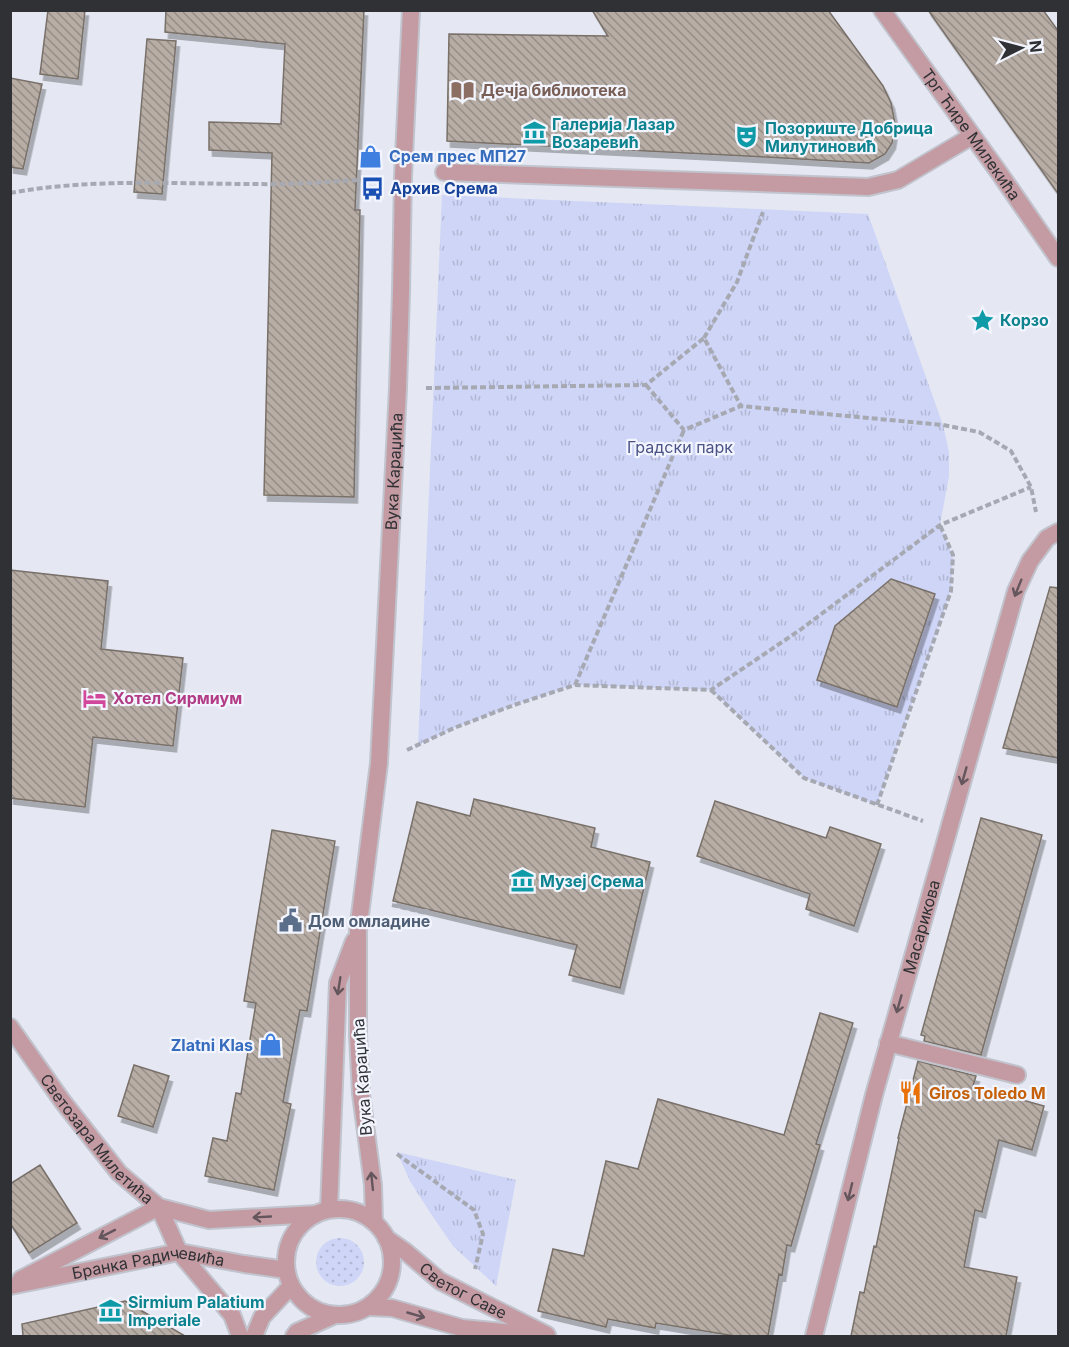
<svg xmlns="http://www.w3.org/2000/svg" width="1069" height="1347" viewBox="0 0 1069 1347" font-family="Inter,sans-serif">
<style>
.grass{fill:url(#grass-dots)}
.park{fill:url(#park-tufts)}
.building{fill:url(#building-back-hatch);stroke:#797069;stroke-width:1.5;filter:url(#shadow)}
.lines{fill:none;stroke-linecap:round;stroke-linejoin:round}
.service-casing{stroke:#c1c3cd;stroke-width:20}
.pedestrian-casing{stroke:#c1c3cd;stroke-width:20}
.minor-casing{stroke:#c1c3cd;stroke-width:20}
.path{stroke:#a7a9b2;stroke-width:4;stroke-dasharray:6 3;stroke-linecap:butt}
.service{stroke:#c49ba3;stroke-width:16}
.pedestrian{stroke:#c49ba3;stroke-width:16}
.minor{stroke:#c49ba3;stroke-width:16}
.oneway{stroke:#64565c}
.labels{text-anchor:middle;stroke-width:4.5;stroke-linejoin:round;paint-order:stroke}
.education-label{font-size:16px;font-weight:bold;fill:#785e54;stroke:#f3f5fe;text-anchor:start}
.culture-label{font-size:16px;font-weight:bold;fill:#0d838f;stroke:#f3f5fe;text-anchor:start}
.street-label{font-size:16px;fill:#303135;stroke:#f3f5fe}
.shop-label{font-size:16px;font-weight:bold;fill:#366cbe;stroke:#f3f5fe;text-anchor:start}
.transit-label{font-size:16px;font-weight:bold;fill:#164399;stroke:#f3f5fe;text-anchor:start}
.park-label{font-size:16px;fill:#4b5386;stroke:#f3f5fe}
.hotel-label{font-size:16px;font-weight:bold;fill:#b23c85;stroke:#f3f5fe;text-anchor:start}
.service-label{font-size:16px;font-weight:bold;fill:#4e5e75;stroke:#f3f5fe;text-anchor:start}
.food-label{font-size:16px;font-weight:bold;fill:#c56008;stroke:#f3f5fe;text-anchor:start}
</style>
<defs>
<pattern id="grass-dots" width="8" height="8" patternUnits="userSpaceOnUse" patternTransform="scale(1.5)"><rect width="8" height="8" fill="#ced5f6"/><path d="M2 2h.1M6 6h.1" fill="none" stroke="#b1b7d4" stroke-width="1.8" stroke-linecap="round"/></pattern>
<pattern id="park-tufts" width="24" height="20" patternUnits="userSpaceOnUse" patternTransform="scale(1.5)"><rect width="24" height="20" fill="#ced5f6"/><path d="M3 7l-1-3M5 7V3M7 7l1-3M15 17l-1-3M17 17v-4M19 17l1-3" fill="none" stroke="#b1b7d4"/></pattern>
<pattern id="building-back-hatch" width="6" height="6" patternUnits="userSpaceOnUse" patternTransform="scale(1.5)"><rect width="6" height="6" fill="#b7ada5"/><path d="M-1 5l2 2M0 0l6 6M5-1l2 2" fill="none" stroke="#958d87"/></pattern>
<filter id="shadow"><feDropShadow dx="3.5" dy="6" stdDeviation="0" flood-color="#0004"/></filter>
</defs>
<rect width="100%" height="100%" fill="#e5e8f3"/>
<path class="grass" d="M316 1262a24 24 0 1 1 48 0a24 24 0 1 1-48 0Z"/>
<path class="park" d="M 442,195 L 868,214 L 943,425 L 949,452 L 949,476 L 940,525 L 953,555 L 951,591 L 877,805 L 804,778 L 711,690 L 575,685 L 514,705 L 454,728 L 418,745 Z
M 397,1152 L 516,1180 L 496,1286 L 453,1246 L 431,1214 L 410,1181 Z"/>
<path class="building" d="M 48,10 L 85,10 L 78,79 L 40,74 Z
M 166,10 L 364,10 L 355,210 L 360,210 L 354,497 L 264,495 L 272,153 L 209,150 L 209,122 L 281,124 L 285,44 L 165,32 Z
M 592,10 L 828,10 L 883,86 L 891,103 L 895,124 L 892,143 L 885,154 L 869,163 L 747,156 L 447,141 L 449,34 L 608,36 Z
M 928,10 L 1043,10 L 1059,32 L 1059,195 Z
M 147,39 L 176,41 L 162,194 L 134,192 Z
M 10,78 L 42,84 L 23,169 L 10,167 Z
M 10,570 L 108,581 L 101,649 L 183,658 L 173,746 L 93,737 L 85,807 L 10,798 Z
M 891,579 L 935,594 L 897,707 L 817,680 L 835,626 Z
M 1050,587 L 1059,588 L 1059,758 L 1003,748 Z
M 474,799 L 595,828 L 591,847 L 650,862 L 620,988 L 569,975 L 577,945 L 393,901 L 417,802 L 470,816 Z
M 715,801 L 826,838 L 830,827 L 881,844 L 854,926 L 806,909 L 810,894 L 697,856 Z
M 981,818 L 1042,835 L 981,1055 L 924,1041 L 925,1036 L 921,1035 Z
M 272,830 L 335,841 L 307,1011 L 300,1010 L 283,1102 L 291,1104 L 274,1190 L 205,1176 L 213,1138 L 227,1141 L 236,1093 L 241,1094 L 256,1003 L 244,1001 Z
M 820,1013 L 853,1023 L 816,1144 L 820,1145 L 791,1246 L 787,1245 L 782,1275 L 779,1274 L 768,1336 L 735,1336 L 656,1323 L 655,1328 L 608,1319 L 606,1327 L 538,1311 L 553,1249 L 584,1256 L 606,1161 L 638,1169 L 658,1099 L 784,1135 Z
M 918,1061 L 976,1076 L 973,1086 L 1044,1106 L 1032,1150 L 999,1140 L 982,1212 L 975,1210 L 964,1267 L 1017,1277 L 1006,1336 L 851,1336 L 860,1292 L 864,1293 L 874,1246 L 876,1247 L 899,1138 L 898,1138 Z
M 134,1065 L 169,1076 L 153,1127 L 118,1116 Z
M 40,1165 L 77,1223 L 29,1253 L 10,1223 L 10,1184 Z
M 125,1301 L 185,1336 L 23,1336 L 22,1324 Z"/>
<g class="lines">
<defs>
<path id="service" d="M 888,1043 L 1017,1075"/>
<g id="pedestrian">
<path id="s1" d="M 882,10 L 1000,174 L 1058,258"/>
<path d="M 444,172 L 868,187 L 898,180 L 972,136"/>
</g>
<g id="minor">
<path id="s2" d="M 10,1027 L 63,1102 L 119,1173 L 159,1207 L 209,1220 L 316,1214"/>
<path d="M 159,1207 L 179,1252 L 232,1315 L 240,1336"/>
<circle cx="339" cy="1262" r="53"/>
<path d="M 329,1209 L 338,983 L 354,941"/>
<path id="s3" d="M 374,1222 L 373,1185 L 361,1094 L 358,1036 L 358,931 L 379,763 L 398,388 L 401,292 L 403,177 L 411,10"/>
<path id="s4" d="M 386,1238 L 406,1252 L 440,1281 L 547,1335"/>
<path d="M 21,1279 L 159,1207"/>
<path id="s5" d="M 10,1286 L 179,1252 L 244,1264 L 286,1270"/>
<path d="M 368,1307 L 392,1308 L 462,1328 L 538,1335"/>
<path d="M 254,1336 L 262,1317 L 291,1286"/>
<path d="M 294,1336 L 297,1332 L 335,1315"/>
<path id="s6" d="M 814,1336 L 874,1095 L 1016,591 L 1030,561 L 1047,538 L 1058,532"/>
</g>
</defs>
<use href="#service" class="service-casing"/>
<use href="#pedestrian" class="pedestrian-casing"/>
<use href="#minor" class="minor-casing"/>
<path class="path" d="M 10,193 C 91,178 174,184 256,184 C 296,185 336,181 375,179
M 704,338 L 737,282 L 763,212
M 646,385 L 684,430 L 741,406 L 943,425 L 979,432 L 1011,451 L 1031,487 L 1036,512
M 426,388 L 646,385 L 704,338 L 741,406
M 575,685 L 684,430
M 711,690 L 804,778 L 923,821
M 407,750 L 454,728 L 514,705 L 575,685 L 711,690 L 800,630 L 940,525 L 1031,487
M 877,805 L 951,591 L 953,555 L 940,525
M 392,905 L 426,913 L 427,909
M 397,1154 L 474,1210 L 483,1234 L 475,1269"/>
<use href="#service" class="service"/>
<use href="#pedestrian" class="pedestrian"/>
<use href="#minor" class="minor"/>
</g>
<defs><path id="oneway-shaft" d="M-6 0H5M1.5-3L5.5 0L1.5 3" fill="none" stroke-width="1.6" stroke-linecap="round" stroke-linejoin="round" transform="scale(1.5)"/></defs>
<g class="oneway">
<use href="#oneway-shaft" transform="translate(1018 588) rotate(112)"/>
<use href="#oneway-shaft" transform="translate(964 776) rotate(106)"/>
<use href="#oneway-shaft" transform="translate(339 986) rotate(99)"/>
<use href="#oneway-shaft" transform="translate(899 1004) rotate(106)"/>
<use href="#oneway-shaft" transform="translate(372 1181) rotate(-96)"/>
<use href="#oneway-shaft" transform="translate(850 1192) rotate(104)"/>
<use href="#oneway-shaft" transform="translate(262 1217) rotate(177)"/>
<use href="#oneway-shaft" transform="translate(107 1234) rotate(153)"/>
<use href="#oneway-shaft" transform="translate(416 1315) rotate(16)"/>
</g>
<defs>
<symbol id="library-bare" viewBox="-9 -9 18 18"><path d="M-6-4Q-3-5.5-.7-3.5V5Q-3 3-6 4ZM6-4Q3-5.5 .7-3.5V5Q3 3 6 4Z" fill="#8d6e63" stroke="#f3f5fe" stroke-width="2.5" paint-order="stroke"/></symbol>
<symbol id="museum-bare" viewBox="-9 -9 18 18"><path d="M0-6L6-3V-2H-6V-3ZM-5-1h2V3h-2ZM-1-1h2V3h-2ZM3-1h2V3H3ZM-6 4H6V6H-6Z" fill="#0f9aa8" stroke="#f3f5fe" stroke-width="2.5" paint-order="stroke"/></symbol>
<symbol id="theatre-bare" viewBox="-9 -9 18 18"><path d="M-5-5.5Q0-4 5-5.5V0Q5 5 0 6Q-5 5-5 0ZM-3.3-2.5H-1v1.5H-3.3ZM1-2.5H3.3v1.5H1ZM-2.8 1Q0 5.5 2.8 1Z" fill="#0f9aa8" stroke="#f3f5fe" stroke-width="2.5" paint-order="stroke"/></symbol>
<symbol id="shop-bare" viewBox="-9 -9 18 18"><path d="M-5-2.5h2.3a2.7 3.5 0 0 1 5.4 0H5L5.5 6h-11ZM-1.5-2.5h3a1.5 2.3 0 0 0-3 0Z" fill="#3f7fe0" stroke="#f3f5fe" stroke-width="2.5" paint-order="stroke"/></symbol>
<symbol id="bus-bare" viewBox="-9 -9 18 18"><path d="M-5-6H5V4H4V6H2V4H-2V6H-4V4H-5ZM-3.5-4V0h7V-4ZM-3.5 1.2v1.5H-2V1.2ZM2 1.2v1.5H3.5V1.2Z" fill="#1a4fb4" stroke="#f3f5fe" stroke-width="2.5" paint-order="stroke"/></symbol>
<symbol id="sight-bare" viewBox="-9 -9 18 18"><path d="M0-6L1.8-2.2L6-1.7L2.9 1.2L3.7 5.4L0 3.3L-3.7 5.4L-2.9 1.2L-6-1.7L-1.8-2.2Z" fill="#0f9aa8" stroke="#f3f5fe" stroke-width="2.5" paint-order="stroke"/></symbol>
<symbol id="hotel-bare" viewBox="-9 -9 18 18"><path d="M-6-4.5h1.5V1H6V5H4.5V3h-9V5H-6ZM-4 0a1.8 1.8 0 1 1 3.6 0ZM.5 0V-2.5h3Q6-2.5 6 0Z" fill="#d1479c" stroke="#f3f5fe" stroke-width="2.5" paint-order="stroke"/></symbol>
<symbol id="civic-bare" viewBox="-9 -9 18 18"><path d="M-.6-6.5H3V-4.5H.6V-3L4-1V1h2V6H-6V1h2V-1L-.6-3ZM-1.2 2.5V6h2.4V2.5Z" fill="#5c6f8a" stroke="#f3f5fe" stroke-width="2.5" paint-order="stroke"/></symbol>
<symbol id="restaurant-bare" viewBox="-9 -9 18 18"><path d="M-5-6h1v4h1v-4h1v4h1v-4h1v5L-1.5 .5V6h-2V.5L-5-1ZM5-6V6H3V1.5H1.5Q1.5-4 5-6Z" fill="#e8710a" stroke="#f3f5fe" stroke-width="2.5" paint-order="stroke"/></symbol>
</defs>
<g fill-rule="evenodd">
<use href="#library-bare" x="446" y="74" width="33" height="33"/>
<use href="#museum-bare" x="518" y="116" width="33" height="33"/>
<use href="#theatre-bare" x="730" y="120" width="33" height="33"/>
<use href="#shop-bare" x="354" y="140" width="33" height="33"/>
<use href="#bus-bare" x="356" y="172" width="33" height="33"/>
<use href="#sight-bare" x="966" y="304" width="33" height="33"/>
<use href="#hotel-bare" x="78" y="682" width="33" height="33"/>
<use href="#museum-bare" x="506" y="864" width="33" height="33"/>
<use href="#civic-bare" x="274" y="904" width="33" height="33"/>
<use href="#shop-bare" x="254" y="1028" width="33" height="33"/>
<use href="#restaurant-bare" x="894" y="1076" width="33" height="33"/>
<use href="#museum-bare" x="94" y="1294" width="33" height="33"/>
</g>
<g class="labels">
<g class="education-label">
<text x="481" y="96">Дечја библиотека</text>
</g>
<g class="culture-label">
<text x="552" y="130">Галерија Лазар<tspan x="552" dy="18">Возаревић</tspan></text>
<text x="765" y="134">Позориште Добрица<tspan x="765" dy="18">Милутиновић</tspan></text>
<text x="1000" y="326">Корзо</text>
<text x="540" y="887">Музеј Срема</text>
<text x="128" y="1308">Sirmium Palatium<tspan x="128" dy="18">Imperiale</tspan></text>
</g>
<g class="street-label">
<text dy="6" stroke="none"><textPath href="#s1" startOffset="153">Трг Ћире Милекића</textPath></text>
<text dy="6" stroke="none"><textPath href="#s3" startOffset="753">Вука Караџића</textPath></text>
<text dy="6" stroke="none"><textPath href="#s6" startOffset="423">Масарикова</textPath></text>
<text transform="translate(362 1077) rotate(-94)" y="6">Вука Караџића</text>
<text dy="6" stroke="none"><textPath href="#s2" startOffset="142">Светозара Милетића</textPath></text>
<text dy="6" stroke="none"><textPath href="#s5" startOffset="141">Бранка Радичевића</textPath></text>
<text dy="6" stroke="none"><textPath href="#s4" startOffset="94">Светог Саве</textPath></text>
</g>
<g class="shop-label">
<text x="389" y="162">Срем прес МП27</text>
<text x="253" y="1051" text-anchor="end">Zlatni Klas</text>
</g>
<g class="transit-label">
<text x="390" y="194">Архив Срема</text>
</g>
<g class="park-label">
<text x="680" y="453">Градски парк</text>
</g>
<g class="hotel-label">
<text x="113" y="704">Хотел Сирмиум</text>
</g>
<g class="service-label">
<text x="308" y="927">Дом омладине</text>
</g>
<g class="food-label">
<text x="929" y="1099">Giros Toledo M</text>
</g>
</g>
<rect width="1069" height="1347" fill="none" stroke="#303135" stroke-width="24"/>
<g transform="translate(1021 48) rotate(84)" stroke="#f3f5fe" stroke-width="4.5" paint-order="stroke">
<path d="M0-4.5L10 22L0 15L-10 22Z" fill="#303135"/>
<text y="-9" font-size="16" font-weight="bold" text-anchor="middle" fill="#303135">N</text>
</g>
</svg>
